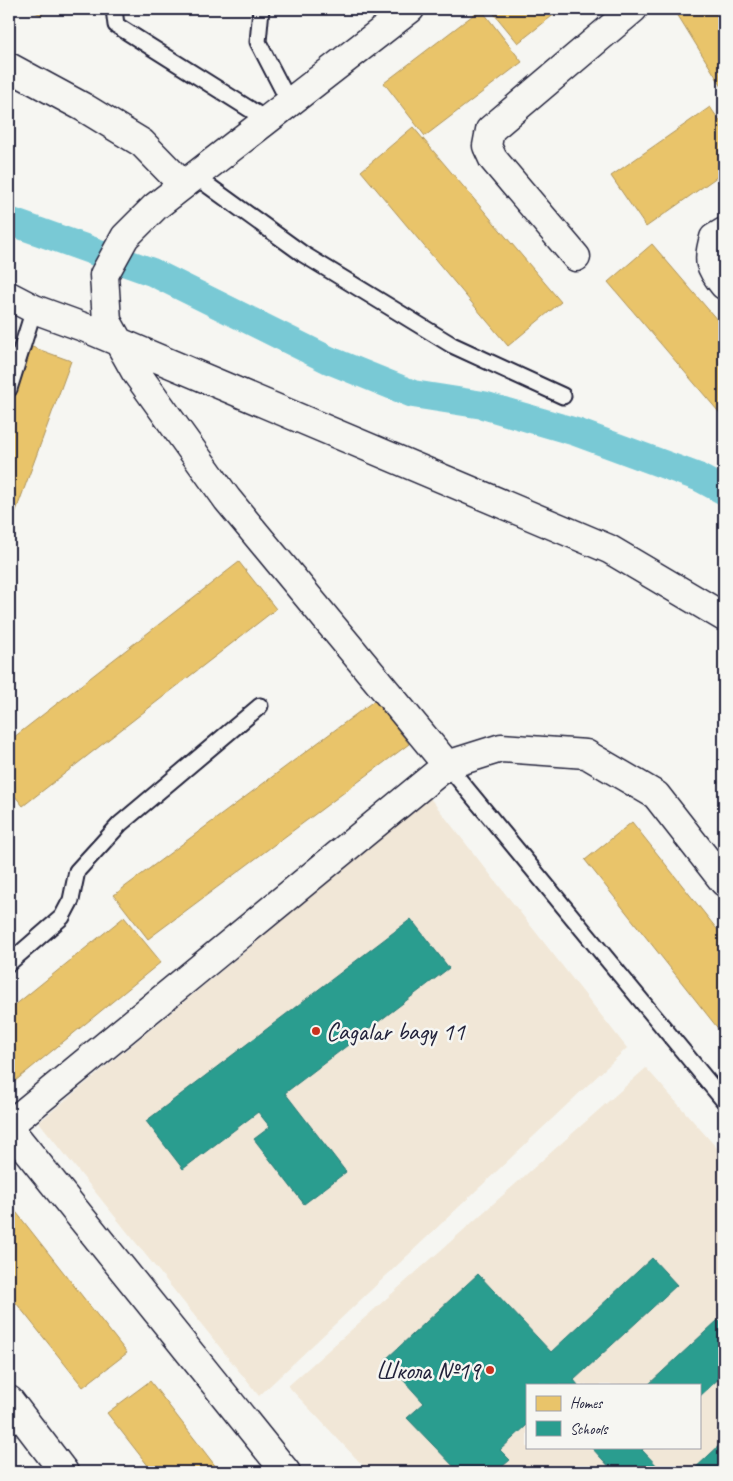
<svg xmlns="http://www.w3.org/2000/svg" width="733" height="1481" viewBox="0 0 733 1481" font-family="Caveat,sans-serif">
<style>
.built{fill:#f1e7d7;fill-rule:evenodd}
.homes{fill:#e9c46a;stroke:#ad935c}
.schools{fill:#2a9d8f;stroke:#287876}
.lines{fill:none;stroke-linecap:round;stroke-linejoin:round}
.canal{stroke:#79c9d5;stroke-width:28}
.service-casing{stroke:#22223b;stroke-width:19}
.minor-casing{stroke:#22223b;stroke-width:31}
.service{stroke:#f6f6f2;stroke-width:15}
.minor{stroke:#f6f6f2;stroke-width:28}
.poi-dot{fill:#c8321e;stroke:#f6f6f2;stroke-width:2}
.labels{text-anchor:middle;stroke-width:5;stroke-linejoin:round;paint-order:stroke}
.poi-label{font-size:25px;fill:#22223b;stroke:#f6f6f2;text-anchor:start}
</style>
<rect width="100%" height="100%" fill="#f6f6f2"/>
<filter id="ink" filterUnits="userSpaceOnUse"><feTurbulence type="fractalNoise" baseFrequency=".02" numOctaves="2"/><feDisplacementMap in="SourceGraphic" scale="10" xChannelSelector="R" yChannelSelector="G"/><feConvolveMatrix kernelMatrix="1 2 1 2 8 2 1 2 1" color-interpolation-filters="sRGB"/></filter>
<g filter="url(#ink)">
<path class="built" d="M 430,798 L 627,1048 L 259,1396 L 39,1122 Z
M 646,1068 L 724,1156 L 724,1472 L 369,1472 L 288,1386 ZM 527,1385 L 699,1385 L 699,1447 L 527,1447 Z"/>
<path class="homes" d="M 27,9 L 45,9 L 42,15 Z
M 481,9 L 522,62 L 425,136 L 384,83 Z
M 490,9 L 561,9 L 518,43 Z
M 674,9 L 724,9 L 724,90 Z
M 710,107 L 724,127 L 724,172 L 646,227 L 611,176 Z
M 413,127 L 561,302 L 508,346 L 361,171 Z
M 652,244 L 724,328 L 724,418 L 608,282 Z
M 32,347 L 71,361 L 9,530 L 9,411 Z
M 239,562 L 276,609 L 23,806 L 9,789 L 9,741 Z
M 375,700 L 409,744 L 148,939 L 114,895 Z
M 632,822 L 724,938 L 724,1036 L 585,860 Z
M 124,917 L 161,962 L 9,1086 L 9,1010 Z
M 9,1203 L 127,1353 L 83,1387 L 9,1294 Z
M 150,1381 L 220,1472 L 153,1472 L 107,1413 Z"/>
<path class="schools" d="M 411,919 L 449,968 L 285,1093 L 346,1172 L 304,1204 L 254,1139 L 270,1127 L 258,1112 L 183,1169 L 146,1121 Z
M 652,1258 L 677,1285 L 574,1380 L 578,1385 L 527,1385 L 527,1425 L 500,1450 L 510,1460 L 496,1472 L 459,1472 L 407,1418 L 424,1403 L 385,1360 L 478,1274 L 551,1352 Z
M 718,1320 L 724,1326 L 724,1374 L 699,1397 L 699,1385 L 648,1385 Z
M 724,1441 L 724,1472 L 691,1472 Z
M 591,1447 L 645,1447 L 642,1450 L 663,1472 L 614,1472 Z"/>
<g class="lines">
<path class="canal" d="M 9,221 L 152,272 L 329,360 L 413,394 L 483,405 L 576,432 L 698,477 L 724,491"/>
<defs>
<path id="service" d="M 114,9 L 116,25 L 267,120
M 261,9 L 258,42 L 289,102
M 195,176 L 303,254 L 452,345 L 563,396
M 9,389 L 34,309
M 447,765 L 724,1101
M 9,963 L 62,917 L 71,900 L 77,871 L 120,824 L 260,706"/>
<path id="minor" d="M 9,67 L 83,107 L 142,143 L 183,185
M 724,232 L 714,238 C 707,261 709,267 724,285
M 576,257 L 493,159 L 487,146 L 490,130 L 633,9
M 9,296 L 34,309 L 86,328 L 609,549 L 724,617
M 447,765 L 501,748 L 586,754 L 656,795 L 724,882
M 9,1125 L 447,765 L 227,499 L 135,371 L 107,321 L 104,275 L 125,237 L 155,207 L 410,9
M 9,1128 L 286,1472
M 9,1400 L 64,1472"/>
</defs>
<use href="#service" class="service-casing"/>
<use href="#minor" class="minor-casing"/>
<use href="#service" class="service"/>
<use href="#minor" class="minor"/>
</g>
</g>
<g class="poi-dot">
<circle cx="316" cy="1031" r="5"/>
<circle cx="490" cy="1370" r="5"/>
</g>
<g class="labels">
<g class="poi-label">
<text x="326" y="1040">Cagalar bagy 11</text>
<text x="480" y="1379" text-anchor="end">Школа №19</text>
</g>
</g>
<rect width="733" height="1481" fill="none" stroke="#f6f6f2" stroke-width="30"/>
<rect x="15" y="15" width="703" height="1451" fill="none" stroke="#22223b" stroke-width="2" filter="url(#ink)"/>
<rect x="526" y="1384" width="175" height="65" fill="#f6f6f2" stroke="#a1a1a9"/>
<rect x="536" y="1396" width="25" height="15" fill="#e9c46a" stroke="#a1a1a9"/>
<text x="570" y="1408" font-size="15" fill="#22223b">Homes</text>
<rect x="536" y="1421" width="25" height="15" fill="#2a9d8f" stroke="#a1a1a9"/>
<text x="570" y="1434" font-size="15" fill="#22223b">Schools</text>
</svg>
